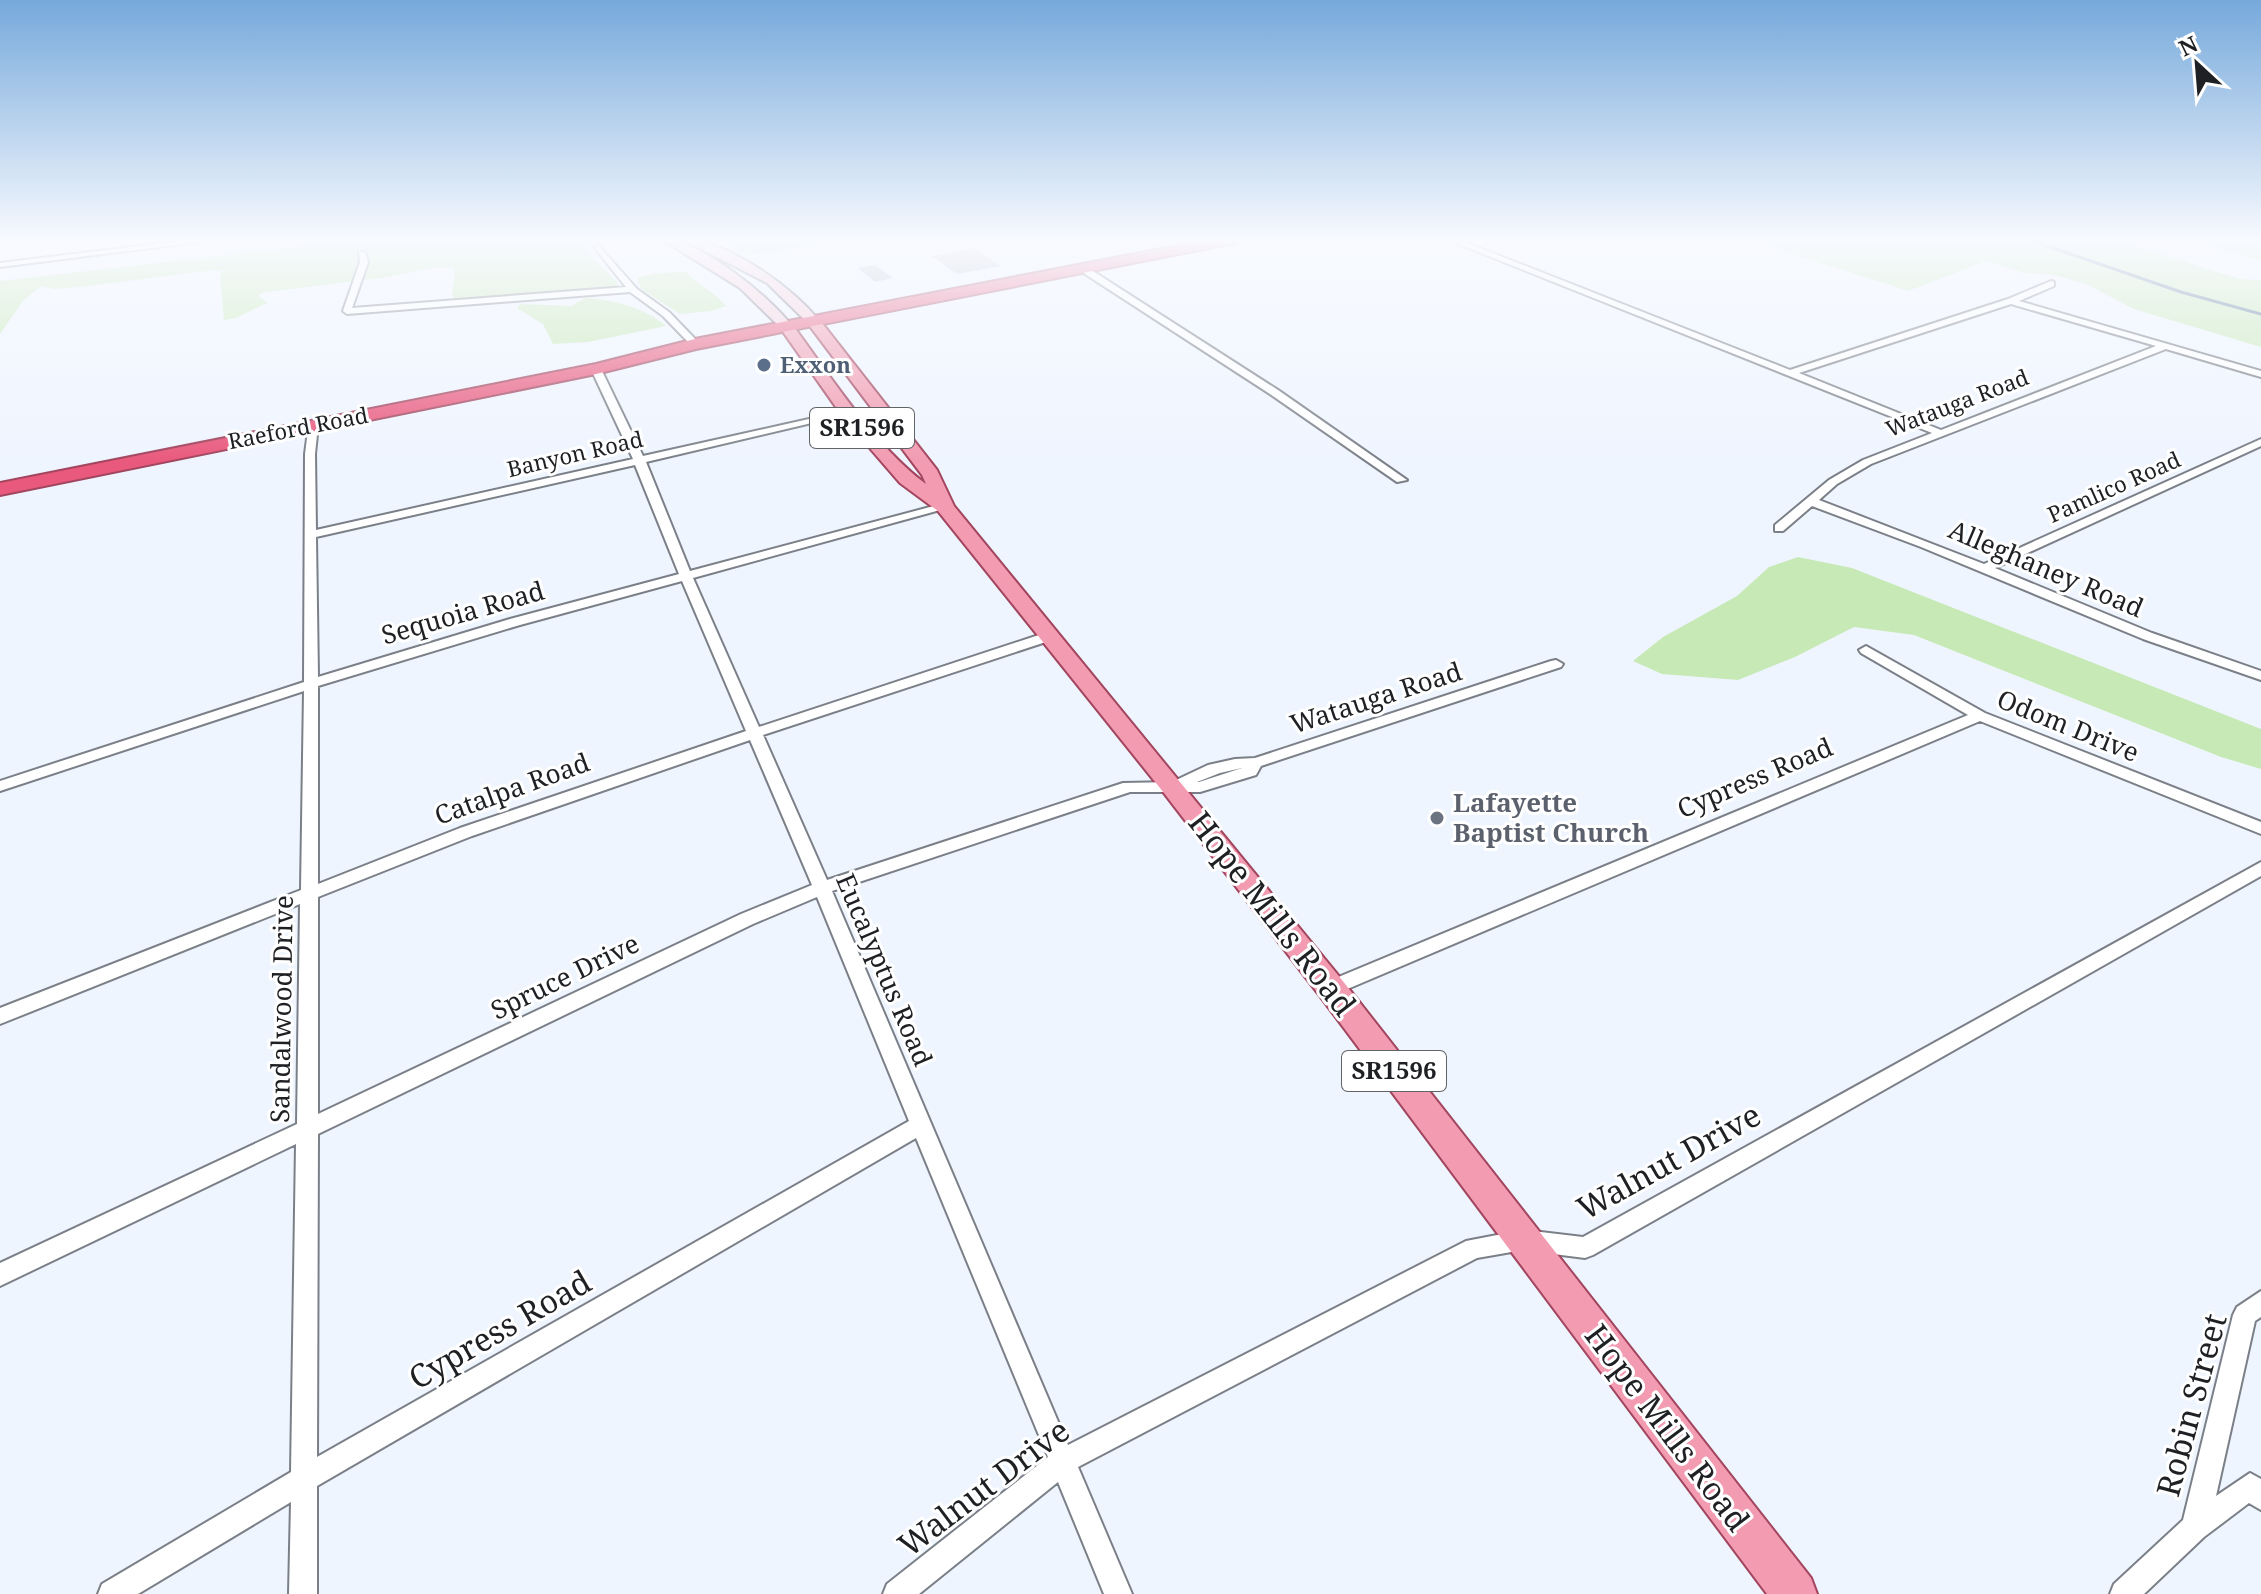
<svg xmlns="http://www.w3.org/2000/svg" width="2261" height="1594" viewBox="0 0 2261 1594" font-family="'Noto Serif',serif">
<style>
.green{fill:#c7e9b6}
.lines{fill:none;stroke-linecap:round;stroke-linejoin:round}
.stream{stroke:#557596;stroke-width:3}
.building{fill:#b9bec7}
.street-casing{stroke:#7b8088;stroke-width:4}
.secondary-casing{stroke:#7b8088;stroke-width:4}
.primary-casing{stroke:#a2455e;stroke-width:4}
.highway-casing{stroke:#a2455e;stroke-width:4}
.street{fill:#fff;fill-rule:evenodd}
.secondary{fill:#f8cdd8;fill-rule:evenodd}
.primary{fill:#f29bb1;fill-rule:evenodd}
.highway{fill:#e9597d;fill-rule:evenodd}
.service-dot{fill:#5c6f8a;stroke:#fff;stroke-width:3}
.worship-dot{fill:#6b7280;stroke:#fff;stroke-width:3}
.labels{text-anchor:middle;stroke-width:6;stroke-linejoin:round;paint-order:stroke}
.far-service-label{font-size:22px;font-weight:bold;fill:#4e5e75;stroke:#fff;text-anchor:start}
.far-street-label{font-size:22px;fill:#1e2023;stroke:#fff}
.shield{fill:#fff;stroke:#626365;stroke-width:2}
.shield-label{font-size:24px;font-weight:bold;fill:#1e2023}
.street-label{font-size:26px;fill:#1e2023;stroke:#fff}
.worship-label{font-size:26px;font-weight:bold;fill:#5b616d;stroke:#fff;text-anchor:start}
.near-street-label{font-size:32px;fill:#1e2023;stroke:#fff}
</style>
<rect width="100%" height="100%" fill="#eff5ff"/>
<path class="green" d="M 366,239 L 622,239 L 590,245 L 584,250 L 618,283 L 617,287 L 455,300 L 452,295 L 455,272 L 453,268 L 431,268 L 382,278 L 265,292 L 258,295 L 267,303 L 236,318 L 224,320 L 220,276 L 223,271 L 214,270 L 80,287 L 54,289 L 41,286 L 23,301 L 0,334 L 0,281 Z
M 714,239 L 862,239 L 748,255 Z
M 1747,239 L 2113,239 L 2240,279 L 2261,280 L 2261,347 L 2134,309 L 2086,284 L 2054,275 L 2025,273 L 1986,261 L 1908,291 Z
M 2186,239 L 2261,239 L 2261,261 Z
M 686,272 C 698,286 714,291 726,306 L 711,311 L 680,314 L 641,289 L 637,278 L 656,273 Z
M 585,298 C 612,299 646,308 666,326 L 588,342 L 553,344 L 543,324 L 517,308 L 520,304 L 571,306 Z
M 1798,557 L 1852,568 L 2261,729 L 2261,769 L 2221,757 L 1914,635 L 1854,627 L 1795,657 L 1738,680 L 1662,674 L 1633,661 L 1663,637 L 1737,596 L 1769,567 Z"/>
<g class="lines">
<path class="stream" d="M 2027,239 L 2181,292 L 2261,314"/>
</g>
<path class="building" d="M 974,248 L 1001,266 L 957,274 L 932,256 Z
M 875,265 L 893,278 L 875,282 L 858,268 Z"/>
<g class="lines">
<defs>
<path id="street" d="M 197,239 L 222,239 L 0,267 L 0,263 Z
M 1446,239 L 1457,239 L 1790,370 L 2008,299 L 2051,281 L 2054,282 L 2054,286 L 2019,301 L 2261,371 L 2261,377 L 2166,349 L 1871,464 L 1837,484 L 1819,500 L 1984,564 L 2261,439 L 2261,446 L 1995,568 L 2152,633 L 2261,671 L 2261,680 L 2143,639 L 1921,547 L 1812,506 L 1783,531 L 1775,531 L 1775,525 L 1829,480 L 1863,460 L 1932,433 ZM 2011,304 L 2156,346 L 1941,430 L 1799,373 Z
M 598,245 L 637,289 L 669,312 L 698,342 L 698,346 L 692,346 L 663,316 L 630,292 L 347,314 L 343,311 L 360,262 L 359,252 L 365,252 L 368,262 L 352,308 L 626,287 L 594,247 Z
M 1082,268 L 1088,268 L 1278,390 L 1407,480 L 1397,482 L 1270,394 L 1082,272 Z
M 596,366 L 601,369 L 643,456 L 849,410 L 854,413 L 646,462 L 690,571 L 945,503 L 951,507 L 693,578 L 759,727 L 1045,633 L 1055,633 L 1057,636 L 1055,639 L 763,735 L 827,880 L 1123,783 L 1172,782 L 1208,765 L 1235,759 L 1255,758 L 1551,661 L 1556,660 L 1563,664 L 1561,667 L 1261,766 L 1256,775 L 1200,792 L 1130,792 L 832,891 L 1068,1445 L 1466,1241 L 1523,1230 L 1583,1237 L 2261,862 L 2261,876 L 1593,1255 L 1585,1258 L 1523,1250 L 1477,1258 L 1078,1467 L 1132,1594 L 1104,1594 L 1058,1482 L 919,1594 L 883,1594 L 887,1584 L 1048,1457 L 916,1138 L 317,1486 L 317,1594 L 289,1594 L 291,1502 L 138,1594 L 98,1594 L 102,1584 L 291,1472 L 296,1144 L 0,1286 L 0,1263 L 297,1124 L 300,904 L 0,1024 L 0,1008 L 301,890 L 304,691 L 0,791 L 0,781 L 304,682 L 305,454 L 309,423 L 318,425 L 315,454 L 316,530 L 633,459 L 591,369 ZM 635,465 L 679,574 L 510,619 L 318,677 L 316,537 ZM 682,581 L 746,731 L 460,828 L 318,884 L 318,686 L 520,625 ZM 750,740 L 812,885 L 741,914 L 318,1114 L 318,897 L 472,836 ZM 1242,768 L 1199,782 L 1197,782 L 1220,773 ZM 817,897 L 909,1121 L 317,1457 L 318,1134 L 753,924 Z
M 1866,646 L 1985,713 L 2261,822 L 2261,834 L 1980,721 L 1338,993 L 1331,995 L 1324,993 L 1322,988 L 1324,983 L 1968,715 L 1861,653 L 1859,650 Z
M 2261,1291 L 2261,1317 L 2255,1321 L 2216,1496 L 2250,1473 L 2261,1479 L 2261,1510 L 2249,1503 L 2204,1537 L 2144,1594 L 2110,1594 L 2114,1584 L 2183,1520 L 2233,1315 L 2237,1307 Z"/>
<path id="secondary" d="M 661,239 C 700,239 769,296 792,326 L 782,329 L 740,288 Z
M 682,239 C 725,239 793,287 819,321 L 809,324 L 767,283 Z"/>
<path id="primary" d="M 813,317 L 818,318 L 937,470 L 954,506 L 1342,980 L 1811,1578 L 1817,1594 L 1767,1594 L 1320,996 L 1164,793 L 938,511 L 900,483 L 843,417 L 779,326 L 781,323 L 791,323 C 829,374 875,447 926,484 L 922,475 L 806,321 Z"/>
<path id="highway" d="M 1212,239 L 1242,239 L 1235,243 L 696,349 L 596,374 L 0,495 L 0,483 L 596,364 L 695,339 Z"/>
</defs>
<use href="#street" class="street-casing"/>
<use href="#secondary" class="secondary-casing"/>
<use href="#primary" class="primary-casing"/>
<use href="#highway" class="highway-casing"/>
<use href="#street" class="street"/>
<use href="#secondary" class="secondary"/>
<use href="#primary" class="primary"/>
<use href="#highway" class="highway"/>
</g>
<linearGradient id="sky" x2="0" y2="1"><stop stop-color="#76a9db"/><stop offset="0.52" stop-color="#f8faff"/><stop offset="1" stop-color="#f8faff" stop-opacity="0"/></linearGradient>
<rect width="2261" height="462" fill="url(#sky)"/>
<circle class="service-dot" cx="764" cy="365" r="8"/>
<circle class="worship-dot" cx="1437" cy="818" r="8"/>
<g class="labels">
<g class="far-service-label">
<text x="780" y="373">Exxon</text>
</g>
<g class="far-street-label">
<text transform="translate(1957 403) rotate(-21)" y="8">Watauga Road</text>
<text transform="translate(298 428) rotate(-11)" y="8">Raeford Road</text>
<text transform="translate(575 454) rotate(-13)" y="8">Banyon Road</text>
<text transform="translate(2114 487) rotate(-24)" y="8">Pamlico Road</text>
</g>
<g class="shield">
<rect x="810" y="408" width="104" height="40" rx="6"/>
<rect x="1342" y="1051" width="104" height="40" rx="6"/>
</g>
<g class="shield-label">
<text x="862" y="436">SR1596</text>
<text x="1394" y="1079">SR1596</text>
</g>
<g class="street-label">
<text transform="translate(2046 569) rotate(23)" y="9">Alleghaney Road</text>
<text transform="translate(463 613) rotate(-16)" y="9">Sequoia Road</text>
<text transform="translate(1376 698) rotate(-18)" y="9">Watauga Road</text>
<text transform="translate(2068 726) rotate(22)" y="9">Odom Drive</text>
<text transform="translate(1755 778) rotate(-23)" y="9">Cypress Road</text>
<text transform="translate(512 789) rotate(-20)" y="9">Catalpa Road</text>
<text transform="translate(884 970) rotate(67)" y="9">Eucalyptus Road</text>
<text transform="translate(565 977) rotate(-26)" y="9">Spruce Drive</text>
<text transform="translate(282 1009) rotate(-89)" y="9">Sandalwood Drive</text>
</g>
<g class="worship-label">
<text x="1453" y="812">Lafayette<tspan x="1453" dy="30">Baptist Church</tspan></text>
</g>
<g class="near-street-label">
<text transform="translate(1272 914) rotate(52)" y="11">Hope Mills Road</text>
<text transform="translate(1669 1162) rotate(-29)" y="11">Walnut Drive</text>
<text transform="translate(500 1330) rotate(-30)" y="11">Cypress Road</text>
<text transform="translate(2192 1405) rotate(-75)" y="11">Robin Street</text>
<text transform="translate(1667 1428) rotate(53)" y="11">Hope Mills Road</text>
<text transform="translate(984 1488) rotate(-37)" y="11">Walnut Drive</text>
</g>
</g>
<g transform="translate(2197 64) rotate(334)" stroke="#ffffff" stroke-width="6" paint-order="stroke">
<path d="M0-6L14 30L0 20L-14 30Z" fill="#1e2023"/>
<text y="-12" font-size="22" font-weight="bold" text-anchor="middle" fill="#1e2023">N</text>
</g>
</svg>
